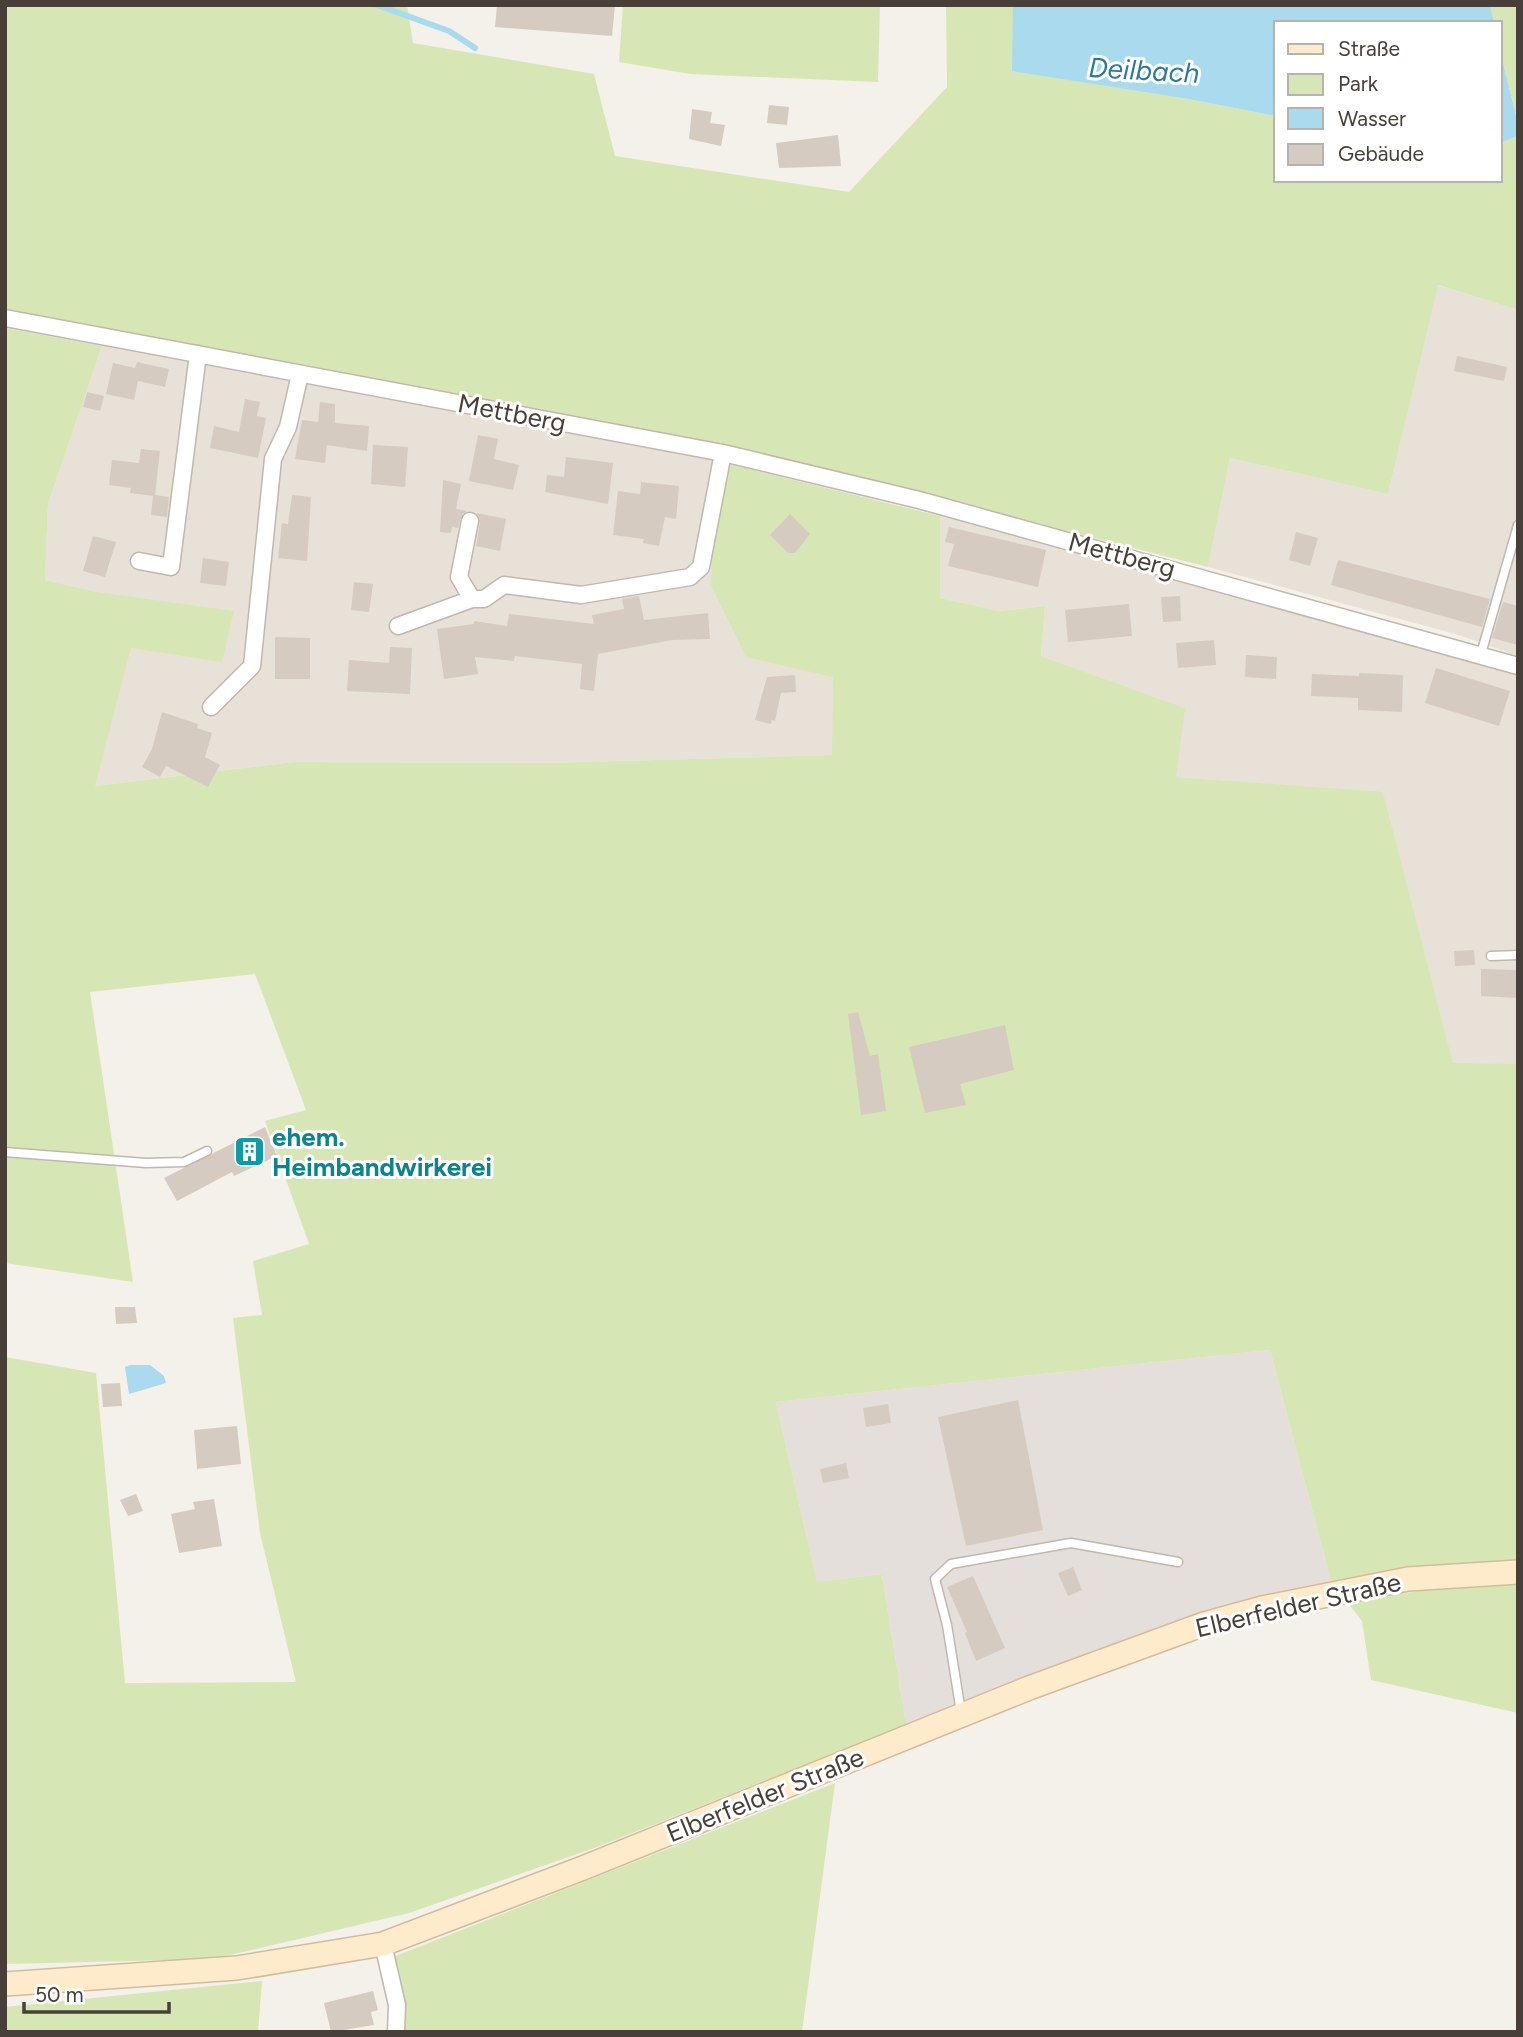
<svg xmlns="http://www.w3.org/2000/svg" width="1523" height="2037" viewBox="0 0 1523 2037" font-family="Figtree,sans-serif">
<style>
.residential{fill:#e8e1d8}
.industrial{fill:#e4dfdb}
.green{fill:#d6e7b5}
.water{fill:#a9daee}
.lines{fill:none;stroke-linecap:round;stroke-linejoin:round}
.stream{stroke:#a9daee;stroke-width:6}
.building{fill:#d6cbc0}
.service-casing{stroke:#c0b7ad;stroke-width:11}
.minor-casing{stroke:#c0b7ad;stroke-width:19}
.secondary-casing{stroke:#d2bd9b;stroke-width:26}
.service{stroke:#fff;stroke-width:8}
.minor{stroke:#fff;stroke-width:16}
.secondary{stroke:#fdebcc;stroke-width:23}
.labels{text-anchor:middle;stroke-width:6;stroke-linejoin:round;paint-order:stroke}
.street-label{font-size:26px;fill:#484038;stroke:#fff}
.culture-label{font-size:26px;font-weight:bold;fill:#0d838f;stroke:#fff;text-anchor:start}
.water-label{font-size:28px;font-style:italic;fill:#2f799a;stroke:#fff}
</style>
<rect width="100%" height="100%" fill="#f4f0ea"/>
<path class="residential" d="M 1437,285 L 1518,310 L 1518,656 L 1459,635 L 1208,567 L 1230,458 L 1388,494 Z
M 102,346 L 716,461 L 746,656 L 833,676 L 833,755 L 546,763 L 294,762 L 95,786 L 97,592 L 45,580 L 48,504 Z
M 940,516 L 1160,567 L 1518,675 L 1518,1064 L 1453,1064 L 1383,793 L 1175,777 L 1184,708 L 1041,656 L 1045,606 L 999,611 L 940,598 Z"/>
<path class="industrial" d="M 1270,1350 L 1332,1585 L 1025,1678 L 906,1725 L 882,1574 L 817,1582 L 776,1402 Z"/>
<path class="green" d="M 5,5 L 407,5 L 413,43 L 594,74 L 615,156 L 849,192 L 947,87 L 946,5 L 1043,5 L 1013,8 L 1183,98 L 1276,116 L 1276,180 L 1500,180 L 1500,143 L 1518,136 L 1518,310 L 1438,285 L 1388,494 L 1230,458 L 1208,567 L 731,446 L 5,309 Z
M 623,5 L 880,5 L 878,82 L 690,74 L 619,62 Z
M 1490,5 L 1518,5 L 1518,124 L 1500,50 L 1500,23 L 1494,23 Z
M 5,328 L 102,346 L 48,504 L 45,580 L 97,592 L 234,611 L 222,662 L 131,648 L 95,786 L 294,762 L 546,763 L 832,755 L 833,677 L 746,657 L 711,585 L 716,461 L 940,516 L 940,598 L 999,611 L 1045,606 L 1041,656 L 1185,708 L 1176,777 L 1383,792 L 1453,1063 L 1518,1064 L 1518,1560 L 1332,1585 L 1270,1350 L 776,1402 L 817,1582 L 882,1574 L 906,1725 L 597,1847 L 409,1913 L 213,1959 L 5,1964 L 5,1357 L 96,1373 L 125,1683 L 296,1682 L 260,1533 L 233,1318 L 262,1315 L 253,1261 L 309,1244 L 265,1121 L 306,1110 L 255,974 L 90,992 L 133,1282 L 5,1263 Z
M 1518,1583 L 1518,1713 L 1371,1680 L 1362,1621 L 1347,1602 L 1438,1588 Z
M 835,1783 L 802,2032 L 403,2032 L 393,1957 Z
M 262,1981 L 258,2032 L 5,2032 L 5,2007 Z"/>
<path class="water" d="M 1043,5 L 1490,5 L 1494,23 L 1276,23 L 1276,116 L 1183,98 L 1012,71 L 1013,7 Z
M 1500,50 L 1518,124 L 1518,136 L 1500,143 Z
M 130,1365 L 150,1365 L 164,1376 L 166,1383 L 129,1394 L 125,1367 Z"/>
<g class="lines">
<path class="stream" d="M 377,5 L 449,31 L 475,48"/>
</g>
<path class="building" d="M 497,5 L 615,5 L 612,36 L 495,27 Z
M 769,105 L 789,107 L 787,125 L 767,123 Z
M 692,109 L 712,112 L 710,123 L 725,125 L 721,146 L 689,139 Z
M 838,135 L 841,166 L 779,168 L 776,143 Z
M 1457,356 L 1507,367 L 1504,381 L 1454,371 Z
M 137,362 L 169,369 L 165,387 L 138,381 L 134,400 L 106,394 L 113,363 L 135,368 Z
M 87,392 L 104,396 L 100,411 L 83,407 Z
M 245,399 L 260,402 L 257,416 L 266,418 L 258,458 L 210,448 L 214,426 L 239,432 Z
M 320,402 L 335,404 L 335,423 L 369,426 L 367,451 L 327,445 L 325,463 L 295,459 L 302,420 L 318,422 Z
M 478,435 L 498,439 L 494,459 L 519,465 L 513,490 L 469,481 Z
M 373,445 L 408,447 L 405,487 L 371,484 Z
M 141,449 L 160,451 L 155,495 L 169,497 L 167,517 L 151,515 L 153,496 L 130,493 L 131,488 L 109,485 L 112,460 L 139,463 Z
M 566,457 L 613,463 L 608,504 L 545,492 L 547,475 L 564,477 Z
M 443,480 L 461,484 L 456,509 L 467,511 L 462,515 L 458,528 L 452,527 L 451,533 L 440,532 Z
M 641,482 L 679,486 L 676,519 L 665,517 L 659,546 L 643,543 L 644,539 L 613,535 L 618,491 L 640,494 Z
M 292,495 L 311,497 L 307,561 L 278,558 L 282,523 L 288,524 Z
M 477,513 L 506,519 L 500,551 L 476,546 L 480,522 Z
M 790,514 L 810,534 L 795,553 L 788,553 L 770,535 Z
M 949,527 L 1046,550 L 1038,587 L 948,566 L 954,544 L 945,542 Z
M 1296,532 L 1318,538 L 1310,566 L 1289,560 Z
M 93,536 L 116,542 L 105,577 L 83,571 Z
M 203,558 L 229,562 L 226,586 L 200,583 Z
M 1338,560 L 1490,599 L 1482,627 L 1331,585 Z
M 354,582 L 373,584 L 369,612 L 351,610 Z
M 639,596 L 644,620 L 708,613 L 710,639 L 672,640 L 598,654 L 594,691 L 580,689 L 582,664 L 515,656 L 514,661 L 475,657 L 478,674 L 444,679 L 437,629 L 474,624 L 474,621 L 507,626 L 509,614 L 594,624 L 592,615 L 624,609 L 622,599 Z
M 1180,596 L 1181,621 L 1163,622 L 1161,597 Z
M 1503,602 L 1518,606 L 1518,645 L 1492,638 Z
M 1129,604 L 1132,636 L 1068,642 L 1065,610 Z
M 275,637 L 310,638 L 310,679 L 275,679 Z
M 1214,640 L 1216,665 L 1178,668 L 1176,643 Z
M 390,647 L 412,648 L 410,694 L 347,691 L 349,660 L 389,663 Z
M 1246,655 L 1277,657 L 1276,679 L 1245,677 Z
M 1436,668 L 1510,691 L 1499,726 L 1425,703 Z
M 1359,673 L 1403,675 L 1402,712 L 1358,710 L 1358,698 L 1311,696 L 1312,674 L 1359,676 Z
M 795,675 L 796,692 L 781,693 L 775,721 L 772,720 L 771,724 L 755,720 L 767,677 Z
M 162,712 L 198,724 L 197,728 L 212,733 L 205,757 L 220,765 L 208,787 L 166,766 L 160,777 L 142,767 L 152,749 Z
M 1474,950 L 1475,965 L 1455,966 L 1454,951 Z
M 1481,969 L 1518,970 L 1518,998 L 1481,996 Z
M 858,1012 L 870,1056 L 878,1054 L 886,1111 L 861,1115 L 848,1014 Z
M 1005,1025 L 1014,1070 L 960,1084 L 966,1105 L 925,1113 L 909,1047 Z
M 265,1127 L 277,1156 L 234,1176 L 232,1172 L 177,1201 L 164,1178 Z
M 115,1307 L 135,1307 L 137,1323 L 116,1324 Z
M 120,1383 L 122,1406 L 103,1407 L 101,1384 Z
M 1018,1400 L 1043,1530 L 966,1546 L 938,1417 Z
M 888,1404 L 891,1423 L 866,1427 L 863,1408 Z
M 237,1426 L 241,1464 L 197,1469 L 194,1430 Z
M 846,1463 L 849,1478 L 823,1483 L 820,1469 Z
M 136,1494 L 143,1511 L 128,1516 L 120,1500 Z
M 214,1499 L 222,1546 L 179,1553 L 171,1514 L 195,1509 L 193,1502 Z
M 1073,1567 L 1082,1590 L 1068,1596 L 1058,1573 Z
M 973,1576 L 1005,1648 L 976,1661 L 965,1633 L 967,1632 L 947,1587 Z
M 373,1991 L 378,2010 L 371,2012 L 374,2025 L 331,2032 L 324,2003 Z"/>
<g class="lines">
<defs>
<path id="service" d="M 1481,654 L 1518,525
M 1491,956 L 1518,955
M 5,1152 L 146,1163 L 184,1162 L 207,1151
M 961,1712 L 947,1625 L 935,1579 L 951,1564 L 1071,1543 L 1178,1562"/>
<path id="minor" d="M 5,318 L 723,453 L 919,500 L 1518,666
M 470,521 L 459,577 L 472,599 L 484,599 L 504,585 L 581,595 L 690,577 L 701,567 L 723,453
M 139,561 L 171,567 L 198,354
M 398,626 L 472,599
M 211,707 L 252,666 L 273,459 L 288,427 L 300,374
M 383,1944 L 397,2005 L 396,2032"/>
<path id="secondary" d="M 5,1984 L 237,1968 L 383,1944 L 583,1868 L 1029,1688 L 1204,1624 L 1262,1608 L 1408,1579 L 1518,1572"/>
</defs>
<use href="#service" class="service-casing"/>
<use href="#minor" class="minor-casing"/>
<use href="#secondary" class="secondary-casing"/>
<use href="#service" class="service"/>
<use href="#minor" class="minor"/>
<use href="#secondary" class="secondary"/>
</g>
<defs>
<symbol id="building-square" viewBox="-11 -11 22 22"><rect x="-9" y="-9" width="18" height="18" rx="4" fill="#0f9aa8" stroke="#fff"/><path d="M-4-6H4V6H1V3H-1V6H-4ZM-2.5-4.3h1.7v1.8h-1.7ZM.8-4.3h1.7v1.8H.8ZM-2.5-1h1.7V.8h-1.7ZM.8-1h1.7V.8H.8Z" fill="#fff"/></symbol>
</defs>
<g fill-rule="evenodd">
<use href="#building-square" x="232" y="1134" width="35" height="35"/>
</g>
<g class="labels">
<g class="street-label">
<text transform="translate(512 413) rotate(11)" y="9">Mettberg</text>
<text transform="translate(1122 555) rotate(15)" y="9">Mettberg</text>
<text transform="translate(1298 1605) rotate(-13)" y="9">Elberfelder Straße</text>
<text transform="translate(765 1795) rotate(-22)" y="9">Elberfelder Straße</text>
</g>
<g class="culture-label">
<text x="272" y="1146">ehem.<tspan x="272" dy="30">Heimbandwirkerei</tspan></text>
</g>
<g class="water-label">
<text transform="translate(1144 70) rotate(3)" y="10">Deilbach</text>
</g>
</g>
<rect width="1523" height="2037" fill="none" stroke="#484038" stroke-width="14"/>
<rect x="1274" y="21" width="228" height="161" fill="#ffffff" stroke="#b6b3af" stroke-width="2"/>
<rect x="1288" y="44" width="35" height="10" fill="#fdebcc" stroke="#b6b3af" stroke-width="2"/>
<text x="1338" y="56" font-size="21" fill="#484038">Straße</text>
<rect x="1288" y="74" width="35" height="21" fill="#d6e7b5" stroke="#b6b3af" stroke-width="2"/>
<text x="1338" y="91" font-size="21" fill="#484038">Park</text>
<rect x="1288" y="108" width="35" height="21" fill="#a9daee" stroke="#b6b3af" stroke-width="2"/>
<text x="1338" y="126" font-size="21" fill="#484038">Wasser</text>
<rect x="1288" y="144" width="35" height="21" fill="#d6cbc0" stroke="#b6b3af" stroke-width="2"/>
<text x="1338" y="161" font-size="21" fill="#484038">Gebäude</text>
<path d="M24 2002v10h145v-10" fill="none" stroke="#484038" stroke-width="3.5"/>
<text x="35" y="2002" font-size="21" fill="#484038" stroke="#ffffff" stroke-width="5" paint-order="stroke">50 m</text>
</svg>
